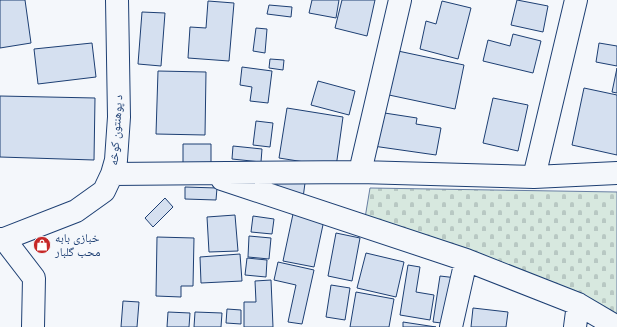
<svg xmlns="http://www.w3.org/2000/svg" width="617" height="327" viewBox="0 0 617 327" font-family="'Playfair Display','Noto Naskh Arabic',serif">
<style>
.cemetery{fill:url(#cemetery-stones);stroke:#687fa3}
.building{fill:#d5e0f0;stroke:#1d3f73}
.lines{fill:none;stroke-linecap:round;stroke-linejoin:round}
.minor-casing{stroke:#1d3f73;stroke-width:24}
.minor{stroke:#f4f7fb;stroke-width:22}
.labels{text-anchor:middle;stroke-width:3;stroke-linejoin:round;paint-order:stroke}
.street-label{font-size:12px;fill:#1d3f73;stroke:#f4f7fb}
.poi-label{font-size:12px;fill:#1d3f73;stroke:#f4f7fb;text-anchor:start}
</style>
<defs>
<pattern id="cemetery-stones" width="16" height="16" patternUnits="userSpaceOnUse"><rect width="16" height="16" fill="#d7e8df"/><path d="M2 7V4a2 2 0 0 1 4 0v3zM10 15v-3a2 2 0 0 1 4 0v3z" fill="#b8c8c3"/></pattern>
</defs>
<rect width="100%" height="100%" fill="#f4f7fb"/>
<path class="cemetery" d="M 370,188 L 617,192 L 617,315 L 364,224 Z"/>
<path class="building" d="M 0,0 L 25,0 L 31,43 L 0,48 Z
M 312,0 L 339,0 L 336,18 L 309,13 Z
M 342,0 L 375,0 L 367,36 L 335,28 Z
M 517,0 L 548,6 L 543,32 L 511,25 Z
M 208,1 L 234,3 L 229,61 L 188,58 L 190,27 L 206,28 Z
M 442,1 L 471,8 L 458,59 L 420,49 L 426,21 L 436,24 Z
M 269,5 L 292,7 L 291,17 L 267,14 Z
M 142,12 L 165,13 L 161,66 L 138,64 Z
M 256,28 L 267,29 L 265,53 L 253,51 Z
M 513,34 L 541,41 L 533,73 L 483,61 L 488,40 L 510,46 Z
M 92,43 L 96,77 L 38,84 L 34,49 Z
M 599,43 L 617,46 L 617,66 L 596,62 Z
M 398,51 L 464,65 L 455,109 L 389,95 Z
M 270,59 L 284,60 L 283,70 L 269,68 Z
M 242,67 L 272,71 L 268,103 L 250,101 L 252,87 L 240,85 Z
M 617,68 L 617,93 L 612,92 Z
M 158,71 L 206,72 L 205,135 L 156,134 Z
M 318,81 L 355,91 L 349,115 L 311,105 Z
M 584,88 L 617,95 L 617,155 L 572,145 Z
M 0,96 L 95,98 L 94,160 L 0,157 Z
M 493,98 L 528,105 L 518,151 L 483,143 Z
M 287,108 L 343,117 L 336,167 L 279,158 Z
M 378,112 L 417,118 L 416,124 L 441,128 L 436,155 L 373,146 Z
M 256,121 L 273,123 L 270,147 L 253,145 Z
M 183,144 L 211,144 L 211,163 L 183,163 Z
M 233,146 L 262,149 L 261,162 L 232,159 Z
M 272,181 L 305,183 L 303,198 L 271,195 Z
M 185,187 L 217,188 L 216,200 L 185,199 Z
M 165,198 L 173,207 L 153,227 L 145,218 Z
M 293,214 L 324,220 L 314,267 L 283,261 Z
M 235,215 L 238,251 L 209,252 L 207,217 Z
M 253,216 L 274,219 L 272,234 L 251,232 Z
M 336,233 L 360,238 L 352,281 L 328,276 Z
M 249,236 L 271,238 L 269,259 L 248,257 Z
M 157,237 L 194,238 L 193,286 L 181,286 L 181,297 L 156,296 Z
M 366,253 L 404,262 L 396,297 L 357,288 Z
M 240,254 L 242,281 L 201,283 L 200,257 Z
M 247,258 L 267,260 L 266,277 L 245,275 Z
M 278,262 L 314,270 L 302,324 L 288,322 L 296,285 L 274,280 Z
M 408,265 L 420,267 L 416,292 L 434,295 L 430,320 L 400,315 Z
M 440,276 L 457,278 L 450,324 L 433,322 Z
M 271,280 L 273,327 L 244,327 L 244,302 L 256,302 L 255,281 Z
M 331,285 L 350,288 L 345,320 L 326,317 Z
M 356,292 L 394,299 L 389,327 L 350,327 Z
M 123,301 L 139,302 L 137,327 L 121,327 Z
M 473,308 L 508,312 L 506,327 L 471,327 Z
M 227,309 L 241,310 L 241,324 L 226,323 Z
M 168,312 L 190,313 L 189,327 L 167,327 Z
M 195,312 L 222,313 L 221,327 L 194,327 Z
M 403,322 L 436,327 L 403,327 Z"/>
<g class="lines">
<defs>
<path id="minor" d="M 360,172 L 400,0
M 112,174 L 360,172 L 534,177 L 617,173
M 534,177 L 576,0
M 222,179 L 466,260 L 578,304 L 617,327
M 0,239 L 4,239 L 76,211 L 104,191 L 112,174 L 116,160 L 119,117 L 117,0
M 4,239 L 34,278 L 33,327
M 451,327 L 466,260
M 575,327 L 578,304"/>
</defs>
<use href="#minor" class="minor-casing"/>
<use href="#minor" class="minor"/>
</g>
<defs>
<symbol id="shop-disc" viewBox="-11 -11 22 22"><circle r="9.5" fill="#c62828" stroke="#f4f7fb"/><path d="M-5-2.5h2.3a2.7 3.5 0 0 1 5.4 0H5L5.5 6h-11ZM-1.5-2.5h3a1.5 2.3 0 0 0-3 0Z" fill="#fff"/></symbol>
</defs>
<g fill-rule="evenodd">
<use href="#shop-disc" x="32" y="235" width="20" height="20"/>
</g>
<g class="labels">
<g class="street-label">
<text transform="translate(116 130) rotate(-86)" y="4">د پوهنتون کوڅه</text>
</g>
<g class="poi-label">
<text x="55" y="242">خبازی بابه<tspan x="55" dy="14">محب گلبار</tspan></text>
</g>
</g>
</svg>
